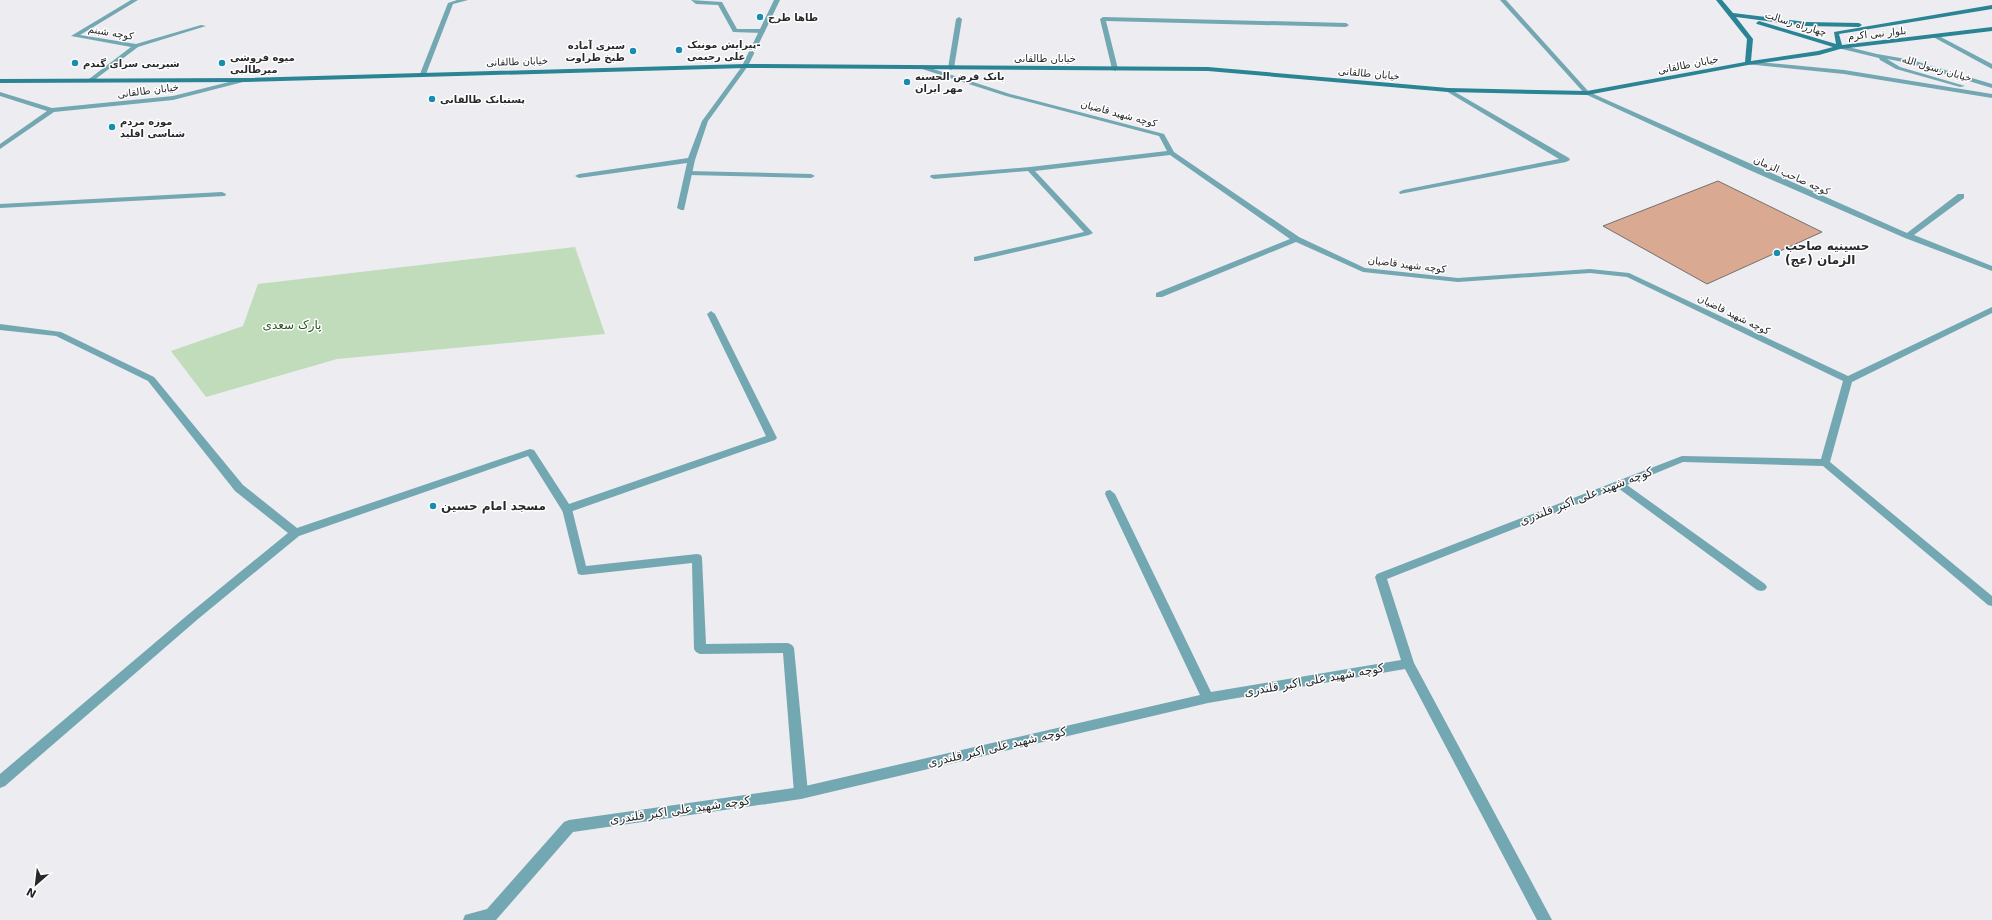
<svg xmlns="http://www.w3.org/2000/svg" width="1992" height="920" viewBox="0 0 1992 920" font-family="'DejaVu Sans','Noto Sans Arabic',sans-serif">
<style>
.green{fill:#c0dcba}
.building{fill:#d9a992;stroke:#74706e}
.lines{fill:none;stroke-linecap:round;stroke-linejoin:round}
.service{fill:#73a7b2;fill-rule:evenodd}
.minor{fill:#73a7b2;fill-rule:evenodd}
.tertiary{fill:#73a7b2;fill-rule:evenodd}
.secondary{fill:#2a8494;fill-rule:evenodd}
.poi-dot{fill:#198db0;stroke:#fff;stroke-width:1.5}
.labels{text-anchor:middle;stroke-width:3;stroke-linejoin:round;paint-order:stroke}
.far-poi-label{font-size:10px;font-weight:bold;fill:#272829;stroke:#fff;text-anchor:start}
.far-street-label{font-size:10px;fill:#272829;stroke:#fff}
.poi-label{font-size:12px;font-weight:bold;fill:#272829;stroke:#fff;text-anchor:start}
.park-label{font-size:12px;fill:#295521;stroke:#fff}
.street-label{font-size:12px;fill:#272829;stroke:#fff}
</style>
<rect width="100%" height="100%" fill="#ececf1"/>
<path class="green" d="M 575,247 L 605,334 L 337,359 L 206,397 L 171,351 L 243,326 L 258,284 Z"/>
<path class="building" d="M 1718,181 L 1822,232 L 1707,284 L 1603,226 Z"/>
<g class="lines">
<path class="service" d="M 131,0 L 138,0 L 80,35 L 136,44 L 201,25 L 206,26 L 138,47 L 93,81 L 89,81 L 89,79 L 131,47 L 71,36 Z
M 959,17 L 962,19 L 954,68 L 951,70 L 948,68 L 956,19 Z
M 1103,17 L 1346,23 L 1349,25 L 1346,27 L 1106,21 L 1118,69 L 1115,71 L 1112,69 L 1100,19 Z
M 686,171 L 811,174 L 815,176 L 811,178 L 689,175 L 685,173 Z
M 567,505 L 571,506 L 572,509 L 586,566 L 697,554 L 701,555 L 702,558 L 706,644 L 788,643 L 792,645 L 794,648 L 808,793 L 806,797 L 801,799 L 796,797 L 794,793 L 783,653 L 700,654 L 696,652 L 694,649 L 692,563 L 582,575 L 578,574 L 562,509 L 563,506 Z"/>
<path class="minor" d="M 457,0 L 468,0 L 453,4 L 426,74 L 421,75 L 420,74 L 448,3 Z
M 691,0 L 722,2 L 737,29 L 762,29 L 765,31 L 762,33 L 733,32 L 718,5 L 696,4 Z
M 1500,0 L 1506,0 L 1589,92 L 1907,233 L 1958,194 L 1964,194 L 1964,198 L 1914,235 L 1992,266 L 1992,271 L 1905,238 L 1747,169 L 1585,94 Z
M 745,64 L 748,66 L 708,121 L 695,160 L 684,210 L 681,210 L 677,208 L 687,163 L 579,178 L 575,176 L 579,174 L 688,158 L 702,121 L 743,65 Z
M 921,65 L 1010,94 L 1164,134 L 1174,152 L 1299,237 L 1365,268 L 1458,278 L 1590,269 L 1629,273 L 1848,376 L 1992,307 L 1992,313 L 1852,382 L 1830,462 L 1992,596 L 1992,606 L 1988,605 L 1823,466 L 1683,462 L 1627,485 L 1765,584 L 1767,587 L 1765,590 L 1761,591 L 1757,590 L 1618,488 L 1387,579 L 1414,663 L 1552,920 L 1537,920 L 1405,669 L 1208,703 L 801,799 L 573,832 L 496,920 L 463,920 L 465,915 L 487,909 L 564,822 L 569,820 L 801,787 L 1200,695 L 1105,494 L 1106,491 L 1110,490 L 1115,494 L 1211,692 L 1401,660 L 1375,577 L 1377,574 L 1682,456 L 1821,459 L 1843,381 L 1627,277 L 1590,273 L 1458,282 L 1363,272 L 1296,242 L 1162,297 L 1156,297 L 1156,293 L 1290,239 L 1170,155 L 1035,171 L 1093,233 L 1089,235 L 977,261 L 974,261 L 974,257 L 1084,232 L 1028,171 L 934,179 L 930,177 L 931,175 L 1030,167 L 1167,151 L 1159,136 L 1006,96 L 919,68 L 919,66 Z
M 1448,88 L 1569,158 L 1570,160 L 1566,162 L 1400,194 L 1399,192 L 1403,190 L 1559,159 L 1446,91 L 1446,89 Z
M 222,192 L 226,194 L 225,196 L 0,208 L 0,204 Z
M 711,311 L 715,314 L 777,438 L 775,440 L 567,513 L 563,512 L 528,456 L 299,536 L 198,619 L 5,786 L 0,788 L 0,774 L 190,613 L 288,533 L 235,491 L 148,381 L 56,336 L 0,330 L 0,324 L 61,332 L 154,377 L 243,485 L 297,528 L 530,449 L 534,450 L 569,504 L 766,436 L 707,314 Z"/>
<path class="tertiary" d="M 774,0 L 780,0 L 748,66 L 743,67 L 742,66 Z
M 1937,35 L 1992,64 L 1992,69 L 1935,38 L 1934,37 Z
M 1840,45 L 1877,54 L 1912,60 L 1992,84 L 1992,88 L 1909,63 L 1887,59 L 1900,67 L 1965,86 L 1960,87 L 1896,69 L 1880,60 L 1879,58 L 1838,48 L 1837,47 Z
M 1748,61 L 1844,70 L 1992,94 L 1992,98 L 1844,74 L 1746,64 L 1745,63 Z
M 245,78 L 248,80 L 247,81 L 173,100 L 54,112 L 0,149 L 0,144 L 47,111 L 0,96 L 0,92 L 52,108 L 173,96 Z"/>
<path class="secondary" d="M 1716,0 L 1722,0 L 1733,13 L 1806,22 L 1859,23 L 1862,25 L 1859,27 L 1806,26 L 1736,17 L 1753,39 L 1751,61 L 1818,51 L 1833,47 L 1757,24 L 1756,23 L 1759,21 L 1836,44 L 1834,32 L 1992,5 L 1992,9 L 1839,34 L 1842,45 L 1992,27 L 1992,31 L 1840,49 L 1819,55 L 1748,65 L 1587,95 L 1448,92 L 1208,71 L 745,68 L 245,82 L 0,83 L 0,79 L 245,78 L 745,64 L 1208,67 L 1448,88 L 1587,91 L 1745,62 L 1747,39 Z"/>
</g>
<g class="poi-dot">
<circle cx="760" cy="17" r="4"/>
<circle cx="679" cy="50" r="4"/>
<circle cx="633" cy="51" r="4"/>
<circle cx="75" cy="63" r="4"/>
<circle cx="222" cy="63" r="4"/>
<circle cx="907" cy="82" r="4"/>
<circle cx="432" cy="99" r="4"/>
<circle cx="112" cy="127" r="4"/>
<circle cx="1777" cy="253" r="4"/>
<circle cx="433" cy="506" r="4"/>
</g>
<g class="labels">
<g class="far-poi-label">
<text x="768" y="21">طاها طرح</text>
<text x="687" y="48">پیرایش مونیک-<tspan x="687" dy="12">علی رحیمی</tspan></text>
<text x="625" y="49" text-anchor="end">سبزی آماده<tspan x="625" dy="12">طبخ طراوت</tspan></text>
<text x="230" y="61">میوه فروشی<tspan x="230" dy="12">میرطالبی</tspan></text>
<text x="83" y="67">شیرینی سرای گندم</text>
<text x="915" y="80">بانک قرض الحسنه<tspan x="915" dy="12">مهر ایران</tspan></text>
<text x="440" y="103">پستبانک طالقانی</text>
<text x="120" y="125">موزه مردم<tspan x="120" dy="12">شناسی اقلید</tspan></text>
</g>
<g class="far-street-label">
<text transform="translate(1796 23) rotate(17)" y="4">چهارراه رسالت</text>
<text transform="translate(111 32) rotate(10)" y="4">کوچه شبنم</text>
<text transform="translate(1877 33) rotate(-6)" y="4">بلوار نبی اکرم</text>
<text x="1045" y="62">خیابان طالقانی</text>
<text transform="translate(517 61) rotate(-2)" y="4">خیابان طالقانی</text>
<text transform="translate(1688 64) rotate(-11)" y="4">خیابان طالقانی</text>
<text transform="translate(1937 68) rotate(16)" y="4">خیابان رسول الله</text>
<text transform="translate(1369 73) rotate(5)" y="4">خیابان طالقانی</text>
<text transform="translate(148 90) rotate(-7)" y="4">خیابان طالقانی</text>
<text transform="translate(1119 113) rotate(15)" y="4">کوچه شهید قاضیان</text>
<text transform="translate(1792 175) rotate(24)" y="4">کوچه صاحب الزمان</text>
<text transform="translate(1407 264) rotate(7)" y="4">کوچه شهید قاضیان</text>
<text transform="translate(1734 314) rotate(26)" y="4">کوچه شهید قاضیان</text>
</g>
<g class="poi-label">
<text x="1785" y="250">حسینیه صاحب<tspan x="1785" dy="14">الزمان (عج)</tspan></text>
<text x="441" y="510">مسجد امام حسین</text>
</g>
<g class="park-label">
<text x="292" y="329">پارک سعدی</text>
</g>
<g class="street-label">
<text transform="translate(1586 496) rotate(-21)" y="4">کوچه شهید علی اکبر قلندری</text>
<text transform="translate(1314 680) rotate(-10)" y="4">کوچه شهید علی اکبر قلندری</text>
<text transform="translate(997 747) rotate(-13)" y="4">کوچه شهید علی اکبر قلندری</text>
<text transform="translate(680 810) rotate(-8)" y="4">کوچه شهید علی اکبر قلندری</text>
</g>
</g>
<g transform="translate(36 884) rotate(208)" stroke="#ffffff" stroke-width="3" paint-order="stroke">
<path d="M0-3L7 15L0 10L-7 15Z" fill="#272829"/>
<text y="-6" font-size="11" font-weight="bold" text-anchor="middle" fill="#272829">N</text>
</g>
</svg>
